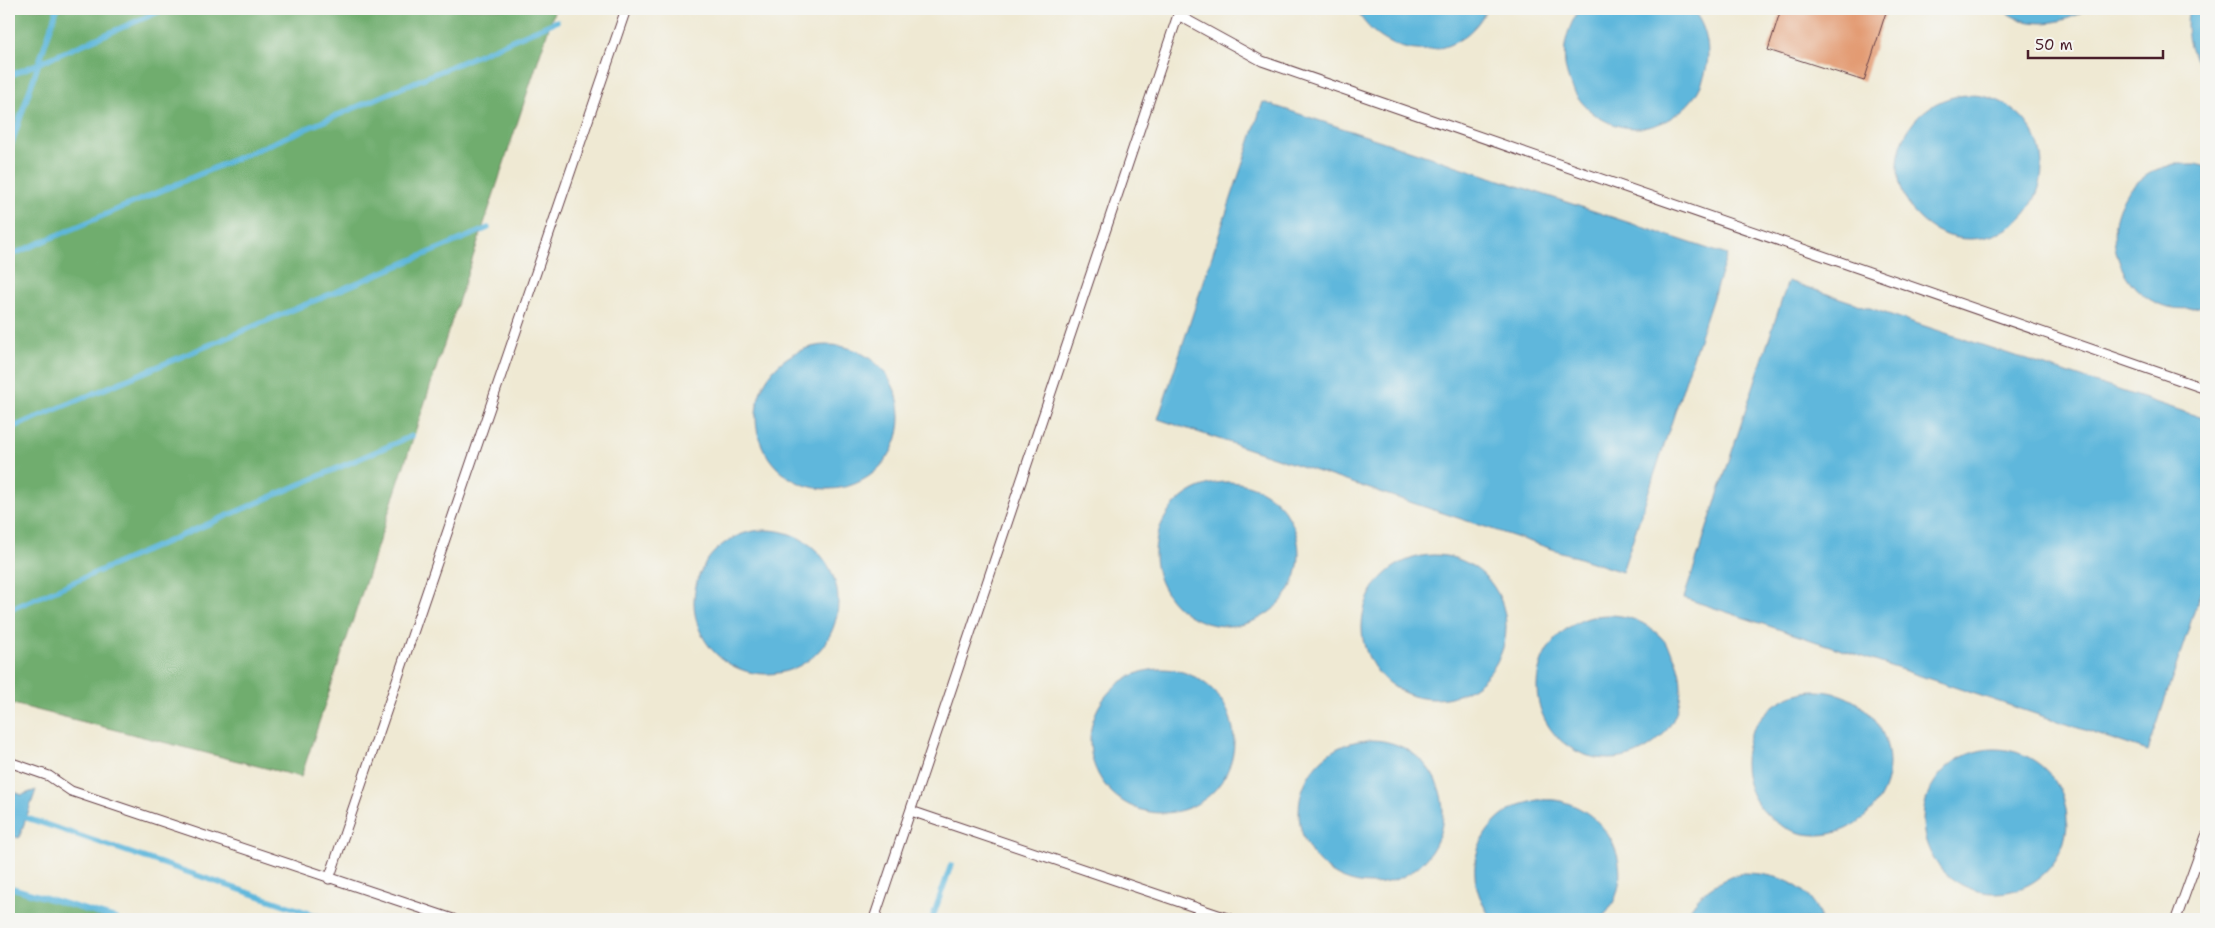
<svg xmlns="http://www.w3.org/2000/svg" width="2215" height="928" viewBox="0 0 2215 928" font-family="'Shantell Sans',sans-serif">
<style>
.forest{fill:#6fad6e;stroke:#5c664c}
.water{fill:#5eb7dc;stroke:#546b84}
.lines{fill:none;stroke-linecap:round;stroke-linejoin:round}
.stream{stroke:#5eb7dc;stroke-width:5.5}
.building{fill:#e39b73}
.service-casing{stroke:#633d44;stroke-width:11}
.service{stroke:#fff;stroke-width:9}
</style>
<rect width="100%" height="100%" fill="#f6f6f2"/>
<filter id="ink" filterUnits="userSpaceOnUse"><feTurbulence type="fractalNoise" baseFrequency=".02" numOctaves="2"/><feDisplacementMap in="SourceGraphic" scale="10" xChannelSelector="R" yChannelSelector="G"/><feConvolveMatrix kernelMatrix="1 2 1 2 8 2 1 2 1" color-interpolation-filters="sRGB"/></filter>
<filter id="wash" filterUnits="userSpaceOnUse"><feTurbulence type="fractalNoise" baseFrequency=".0096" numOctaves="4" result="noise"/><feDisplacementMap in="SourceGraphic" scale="20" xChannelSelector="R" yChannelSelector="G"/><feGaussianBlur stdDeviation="1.12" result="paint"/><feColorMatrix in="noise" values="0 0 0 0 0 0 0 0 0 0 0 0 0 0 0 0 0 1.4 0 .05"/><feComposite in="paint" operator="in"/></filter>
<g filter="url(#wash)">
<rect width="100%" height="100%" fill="#efe9d3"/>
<path class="forest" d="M 9,9 L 555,9 L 301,777 L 9,703 Z
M 9,887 L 116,919 L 9,919 Z"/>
<path class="water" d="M 1356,9 L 1487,9 C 1459,65 1384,63 1356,9 Z
M 1580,9 L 1692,9 C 1706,25 1711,49 1706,70 C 1702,88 1693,102 1678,113 C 1614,162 1529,82 1580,9 Z
M 2002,9 L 2086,9 C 2063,26 2024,29 2002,9 Z
M 2189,9 L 2206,9 L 2206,72 C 2189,57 2184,30 2189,9 Z
M1898 167a72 72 0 1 1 144 0a72 72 0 1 1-144 0Z
M 1263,102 L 1727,255 L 1622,572 L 1158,419 Z
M 2174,164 L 2197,164 L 2206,167 L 2206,305 C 2125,331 2076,214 2152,172 C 2158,168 2167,167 2174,164 Z
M 1788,281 L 2206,419 L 2206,576 L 2148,751 L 1684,598 Z
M756 417a72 72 0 1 1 144 0a72 72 0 1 1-144 0Z
M1155 554a72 72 0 1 1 144 0a72 72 0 1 1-144 0Z
M694 602a72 72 0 1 1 144 0a72 72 0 1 1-144 0Z
M1362 627a72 72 0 1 1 144 0a72 72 0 1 1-144 0Z
M1537 687a72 72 0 1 1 144 0a72 72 0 1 1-144 0Z
M1090 741a72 72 0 1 1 144 0a72 72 0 1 1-144 0Z
M1745 763a72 72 0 1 1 144 0a72 72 0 1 1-144 0Z
M1299 812a72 72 0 1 1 144 0a72 72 0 1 1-144 0Z
M1923 821a72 72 0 1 1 144 0a72 72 0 1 1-144 0Z
M 9,790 L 22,795 L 36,790 L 19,838 L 9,835 Z
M 1537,800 C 1546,800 1556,799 1564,802 C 1605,814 1631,858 1615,899 C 1612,906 1606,913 1602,919 L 1492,919 C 1464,881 1470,834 1512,809 C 1519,804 1529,803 1537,800 Z
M 1741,873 C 1776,873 1808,882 1821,919 L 1685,919 C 1697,893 1715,882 1741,873 Z"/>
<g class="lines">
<path class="stream" d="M 9,76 L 165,9
M 9,151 L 57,9
M 9,256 L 557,21
M 9,429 L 488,228
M 9,610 L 412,436
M 9,812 L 327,919
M 9,887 L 116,919
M 932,919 L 951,865"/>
</g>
<g id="blocks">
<path class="building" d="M 1781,9 L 1887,9 L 1864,81 L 1768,50 Z"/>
</g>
</g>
<g filter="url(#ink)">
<use href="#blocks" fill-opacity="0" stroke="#633d44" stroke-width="1"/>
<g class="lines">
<defs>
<path id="service" d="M 1178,15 L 1262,61 L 2206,389
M 9,762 L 49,776 L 71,791 L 453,919
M 911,811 L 1230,919
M 329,879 L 626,9
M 874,919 L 1180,9
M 2176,919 L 2206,836"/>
</defs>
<use href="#service" class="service-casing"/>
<use href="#service" class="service"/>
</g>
</g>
<rect width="2215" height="928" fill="none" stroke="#f6f6f2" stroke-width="30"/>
<path d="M2028 50v8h135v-8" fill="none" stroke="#4a1f2b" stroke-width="2.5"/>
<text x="2035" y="50" font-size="15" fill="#4a1f2b" stroke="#f6f6f2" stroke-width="4" paint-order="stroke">50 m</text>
</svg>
